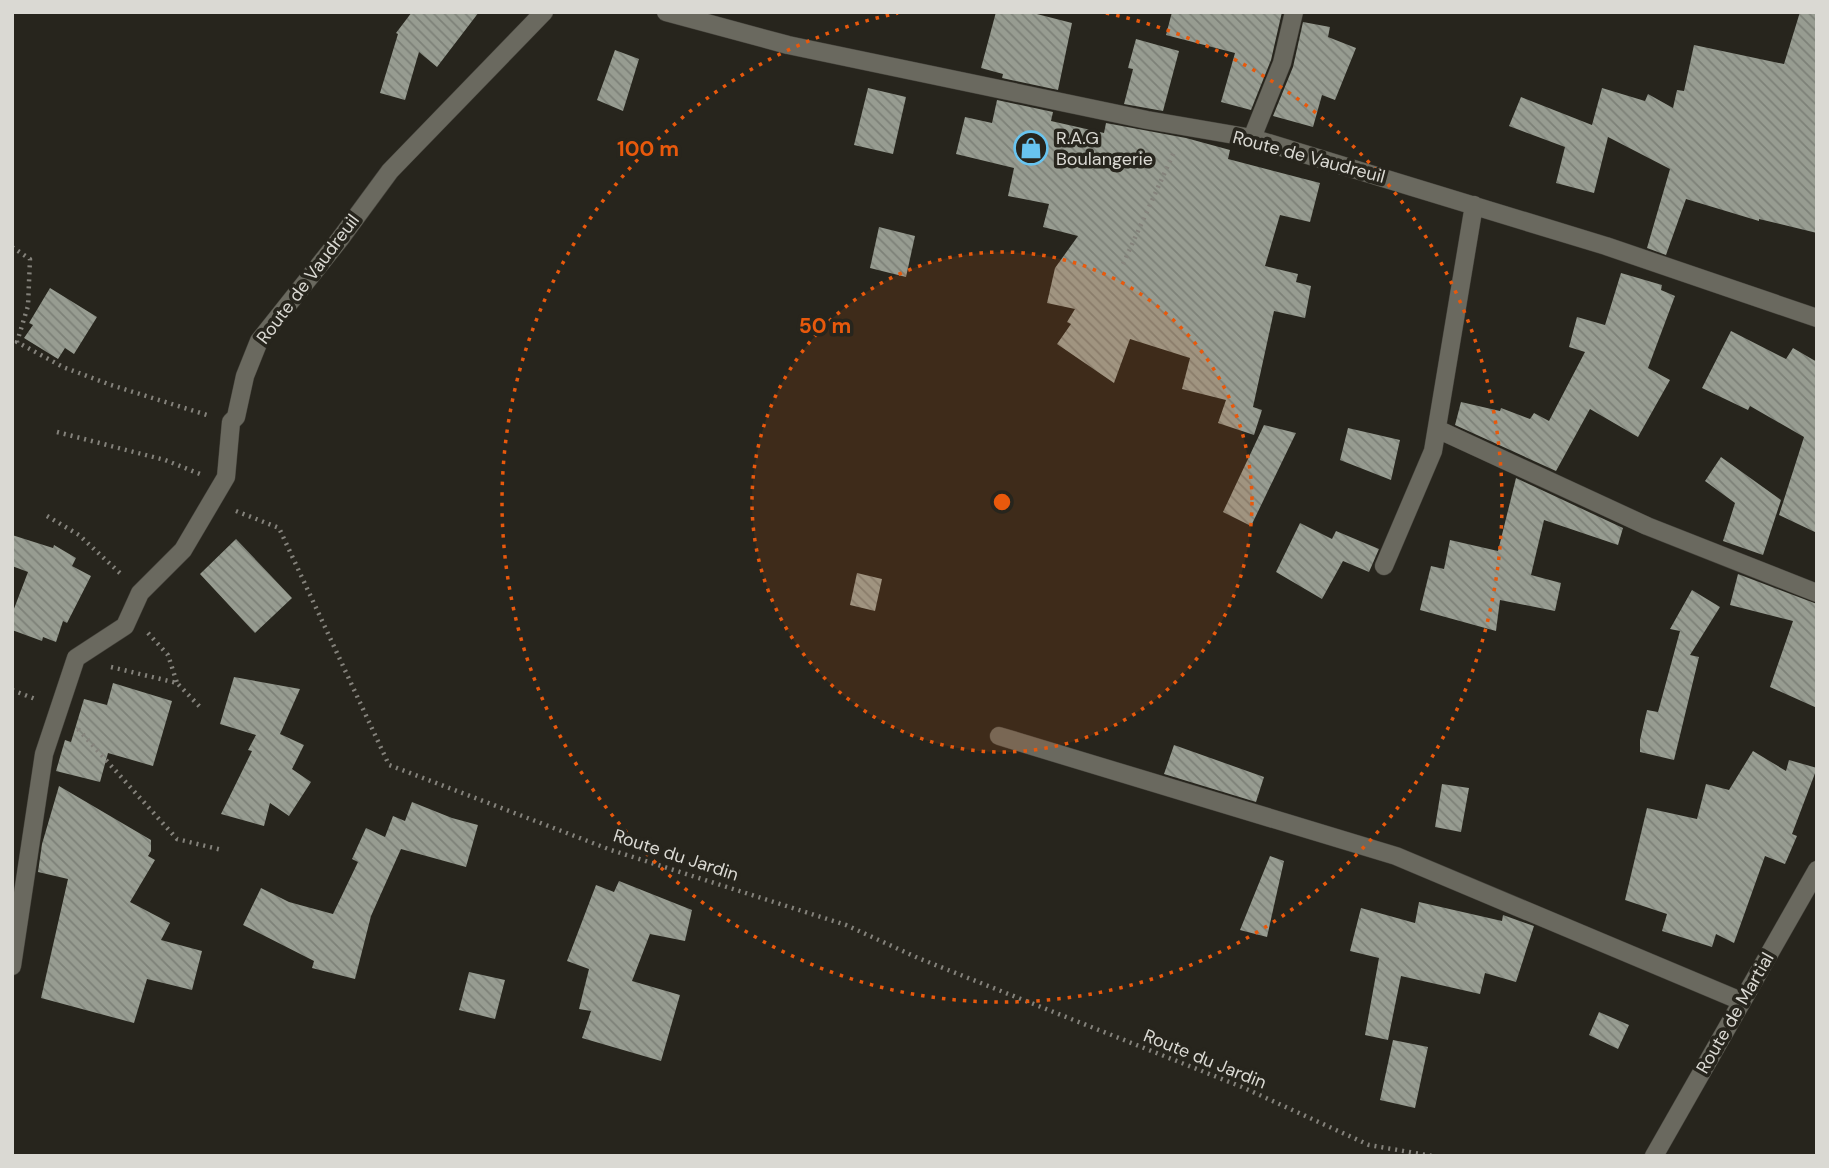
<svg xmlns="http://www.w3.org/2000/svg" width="1829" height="1168" viewBox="0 0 1829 1168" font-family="'DM Sans',sans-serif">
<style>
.building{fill:url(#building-back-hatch)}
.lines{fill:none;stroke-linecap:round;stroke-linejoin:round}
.street-casing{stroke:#45433c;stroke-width:19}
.secondary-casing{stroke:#45433c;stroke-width:19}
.path{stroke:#84827b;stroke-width:4.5;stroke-dasharray:2 5;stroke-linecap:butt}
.street{stroke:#6a695f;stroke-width:18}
.secondary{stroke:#6a695f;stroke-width:18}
.ring{fill:none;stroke:#e8590c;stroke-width:3.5;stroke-dasharray:3.5 7}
.labels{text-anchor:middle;stroke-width:7;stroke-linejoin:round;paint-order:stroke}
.poi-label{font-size:18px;fill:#dad9d3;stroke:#27251d;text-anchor:start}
.street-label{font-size:18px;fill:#dad9d3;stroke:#27251d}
.centre{fill:#e8590c;stroke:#27251d;stroke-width:3.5}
.ring-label{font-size:21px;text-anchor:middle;font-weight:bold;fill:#e8590c;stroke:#27251d;stroke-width:7;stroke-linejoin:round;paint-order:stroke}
</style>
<defs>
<pattern id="building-back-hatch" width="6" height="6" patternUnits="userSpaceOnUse" patternTransform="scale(1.75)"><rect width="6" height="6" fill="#979c91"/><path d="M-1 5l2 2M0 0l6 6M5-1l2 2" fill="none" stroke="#7d8178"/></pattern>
</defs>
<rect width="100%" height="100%" fill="#27251d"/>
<path class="building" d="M 412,12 L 479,12 L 437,67 L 419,52 L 405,100 L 380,93 L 398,34 L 396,33 Z
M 996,12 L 1029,12 L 1072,23 L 1058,90 L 1002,78 L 1003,74 L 981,68 Z
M 1172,12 L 1282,12 L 1271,60 L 1251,110 L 1221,102 L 1235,53 L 1166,35 Z
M 1800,12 L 1817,12 L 1817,233 L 1759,219 L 1759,221 L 1686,199 L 1666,255 L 1647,248 L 1670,169 L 1608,137 L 1594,193 L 1556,183 L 1565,147 L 1509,126 L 1521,97 L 1592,125 L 1602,88 L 1645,101 L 1648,94 L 1673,108 L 1677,90 L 1684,91 L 1694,45 L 1784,64 Z
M 1303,22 L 1330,27 L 1328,37 L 1356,48 L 1335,100 L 1322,95 L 1313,127 L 1273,116 L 1293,67 Z
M 1136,39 L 1179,51 L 1163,111 L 1124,104 L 1133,69 L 1128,68 Z
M 615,50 L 639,59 L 623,111 L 597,100 Z
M 868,88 L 906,97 L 893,154 L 854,145 Z
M 997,100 L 1053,112 L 1051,121 L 1104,133 L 1106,123 L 1186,138 L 1230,150 L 1228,159 L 1320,183 L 1310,222 L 1280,215 L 1265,266 L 1298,274 L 1296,282 L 1311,286 L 1305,318 L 1274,311 L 1253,407 L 1262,410 L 1254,435 L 1218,423 L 1226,400 L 1182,389 L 1190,358 L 1130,339 L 1114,383 L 1057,344 L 1071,324 L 1067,322 L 1075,309 L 1047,303 L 1055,268 L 1078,236 L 1043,227 L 1049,204 L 1008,196 L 1014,168 L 956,154 L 965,117 L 992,123 Z
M 879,227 L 915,236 L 906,277 L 870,268 Z
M 1621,273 L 1662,285 L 1661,290 L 1675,296 L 1648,368 L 1670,380 L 1638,437 L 1590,409 L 1556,471 L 1455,425 L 1461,402 L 1500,411 L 1501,408 L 1530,419 L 1534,413 L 1549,421 L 1585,352 L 1569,347 L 1577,317 L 1605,325 Z
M 50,288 L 97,317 L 74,354 L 65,348 L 58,359 L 24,338 L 33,325 L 29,323 Z
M 1731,331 L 1786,359 L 1793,348 L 1817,362 L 1817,533 L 1779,515 L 1804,437 L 1750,406 L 1748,410 L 1702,388 Z
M 1264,425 L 1296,433 L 1251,526 L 1223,512 Z
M 1348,428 L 1400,440 L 1391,480 L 1340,460 Z
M 1721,457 L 1781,500 L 1763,555 L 1723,541 L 1735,503 L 1705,481 Z
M 1516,478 L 1623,528 L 1618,545 L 1544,520 L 1531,575 L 1561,583 L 1555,611 L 1500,600 L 1496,631 L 1420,610 L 1431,566 L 1444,569 L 1450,540 L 1498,551 Z
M 1300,523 L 1332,539 L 1336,531 L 1379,549 L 1369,572 L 1343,561 L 1322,599 L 1276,572 Z
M 12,535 L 53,548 L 54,545 L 76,558 L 72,566 L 91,576 L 67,623 L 63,621 L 56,642 L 43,637 L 42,641 L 12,630 L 12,614 L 28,572 L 12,566 Z
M 236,539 L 292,598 L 255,633 L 200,574 Z
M 857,573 L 882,579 L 875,611 L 850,605 Z
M 1738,574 L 1817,604 L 1817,708 L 1770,687 L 1793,621 L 1730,605 Z
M 1692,590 L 1720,607 L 1690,655 L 1699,657 L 1674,760 L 1640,752 L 1640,740 L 1647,710 L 1658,712 L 1680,631 L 1670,629 Z
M 234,677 L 300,689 L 280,734 L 304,745 L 292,769 L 311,782 L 289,816 L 270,803 L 264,826 L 221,814 L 252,751 L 248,750 L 256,735 L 220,724 Z
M 113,683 L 172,701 L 153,766 L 108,753 L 100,782 L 56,771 L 65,740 L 71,742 L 84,699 L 107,705 Z
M 1174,745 L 1264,777 L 1256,802 L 1164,774 Z
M 1753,751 L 1786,771 L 1789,760 L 1817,768 L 1792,834 L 1797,836 L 1785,864 L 1765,856 L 1734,943 L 1716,934 L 1712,947 L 1662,931 L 1667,914 L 1625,900 L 1647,808 L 1697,819 L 1706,784 L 1729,790 Z
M 1442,784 L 1469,788 L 1461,832 L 1435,827 Z
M 59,786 L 151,840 L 151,851 L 148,856 L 155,860 L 130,902 L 170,923 L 161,940 L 202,951 L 192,990 L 147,979 L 134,1023 L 41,998 L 68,879 L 38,872 L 42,844 Z
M 412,802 L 452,818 L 478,825 L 466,867 L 401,849 L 371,916 L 355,979 L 312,968 L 314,961 L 243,925 L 261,888 L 289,902 L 333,914 L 358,862 L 352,859 L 366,828 L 385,837 L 393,816 L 405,821 Z
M 1270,856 L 1284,861 L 1267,937 L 1240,930 Z
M 619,881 L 692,910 L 685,941 L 650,934 L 632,981 L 680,995 L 661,1061 L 582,1038 L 591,1011 L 579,1009 L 589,969 L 567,961 L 596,885 L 614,892 Z
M 1419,902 L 1502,921 L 1503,915 L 1534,926 L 1516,982 L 1485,973 L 1480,994 L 1401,976 L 1388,1040 L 1365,1035 L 1379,958 L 1350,951 L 1361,908 L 1415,923 Z
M 469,972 L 505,980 L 495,1019 L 459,1010 Z
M 1599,1012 L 1629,1025 L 1618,1049 L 1589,1035 Z
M 1393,1040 L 1428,1047 L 1415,1108 L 1380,1100 Z"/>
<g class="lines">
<defs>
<path id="street" d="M 666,12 L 788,45 L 1147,120 L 1252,138 L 1606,246 L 1817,318
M 1252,138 L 1282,63 L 1294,12
M 1437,429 L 1647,526 L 1817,593
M 1384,566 L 1433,451 L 1474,205
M 999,736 L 1396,856 L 1741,1001
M 12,966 L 44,754 L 76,658 L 125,626 L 140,593 L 183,550 L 226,477 L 231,422 L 236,417 L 245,376 L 259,341 L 340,239 L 390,171 L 544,12"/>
<path id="secondary" d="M 1654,1156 L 1817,870"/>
</defs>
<use href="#street" class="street-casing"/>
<use href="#secondary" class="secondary-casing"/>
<path class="path" d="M 12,247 L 30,259 L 28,306 L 17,342 L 63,367 L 111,385 L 207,415
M 1123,264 L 1175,150
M 57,432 L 165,460 L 200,474
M 236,511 L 279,528 L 389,765 L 611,850 L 846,925 L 918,958 L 1242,1087 L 1369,1145 L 1432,1156
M 47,516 L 79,535 L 122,575
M 148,633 L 168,655 L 177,683
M 111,667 L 177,683 L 202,709
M 12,690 L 38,700
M 78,729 L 177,839 L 222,850"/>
<use href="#street" class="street"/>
<use href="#secondary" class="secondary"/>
</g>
<circle cx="1002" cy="502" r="250" fill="#e8590c" fill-opacity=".12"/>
<g class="ring">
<circle cx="1002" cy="502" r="250"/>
<path d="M1106 13A500 500 0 1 1 898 13"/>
</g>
<defs>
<symbol id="shop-ring" viewBox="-11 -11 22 22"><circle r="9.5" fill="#27251d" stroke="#68c4f0" stroke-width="1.5"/><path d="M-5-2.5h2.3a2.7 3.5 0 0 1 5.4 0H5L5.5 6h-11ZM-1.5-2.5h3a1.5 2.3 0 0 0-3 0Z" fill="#68c4f0"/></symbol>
</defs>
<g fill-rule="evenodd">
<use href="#shop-ring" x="1012" y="129" width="38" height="38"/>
</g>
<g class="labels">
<g class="poi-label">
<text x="1056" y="144">R.A.G<tspan x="1056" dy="21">Boulangerie</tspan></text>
</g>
<g class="street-label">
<text transform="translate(1309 157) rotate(15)" y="6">Route de Vaudreuil</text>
<text transform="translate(308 279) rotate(-53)" y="6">Route de Vaudreuil</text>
<text transform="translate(676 855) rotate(18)" y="6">Route du Jardin</text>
<text transform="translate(1735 1013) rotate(-60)" y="6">Route de Martial</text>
<text transform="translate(1205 1059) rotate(22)" y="6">Route du Jardin</text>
</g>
</g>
<circle cx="1002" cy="502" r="10" class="centre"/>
<g class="ring-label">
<text x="648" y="156">100 m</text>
<text x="825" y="333">50 m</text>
</g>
<rect width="1829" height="1168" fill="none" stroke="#dad9d3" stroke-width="28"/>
</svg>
